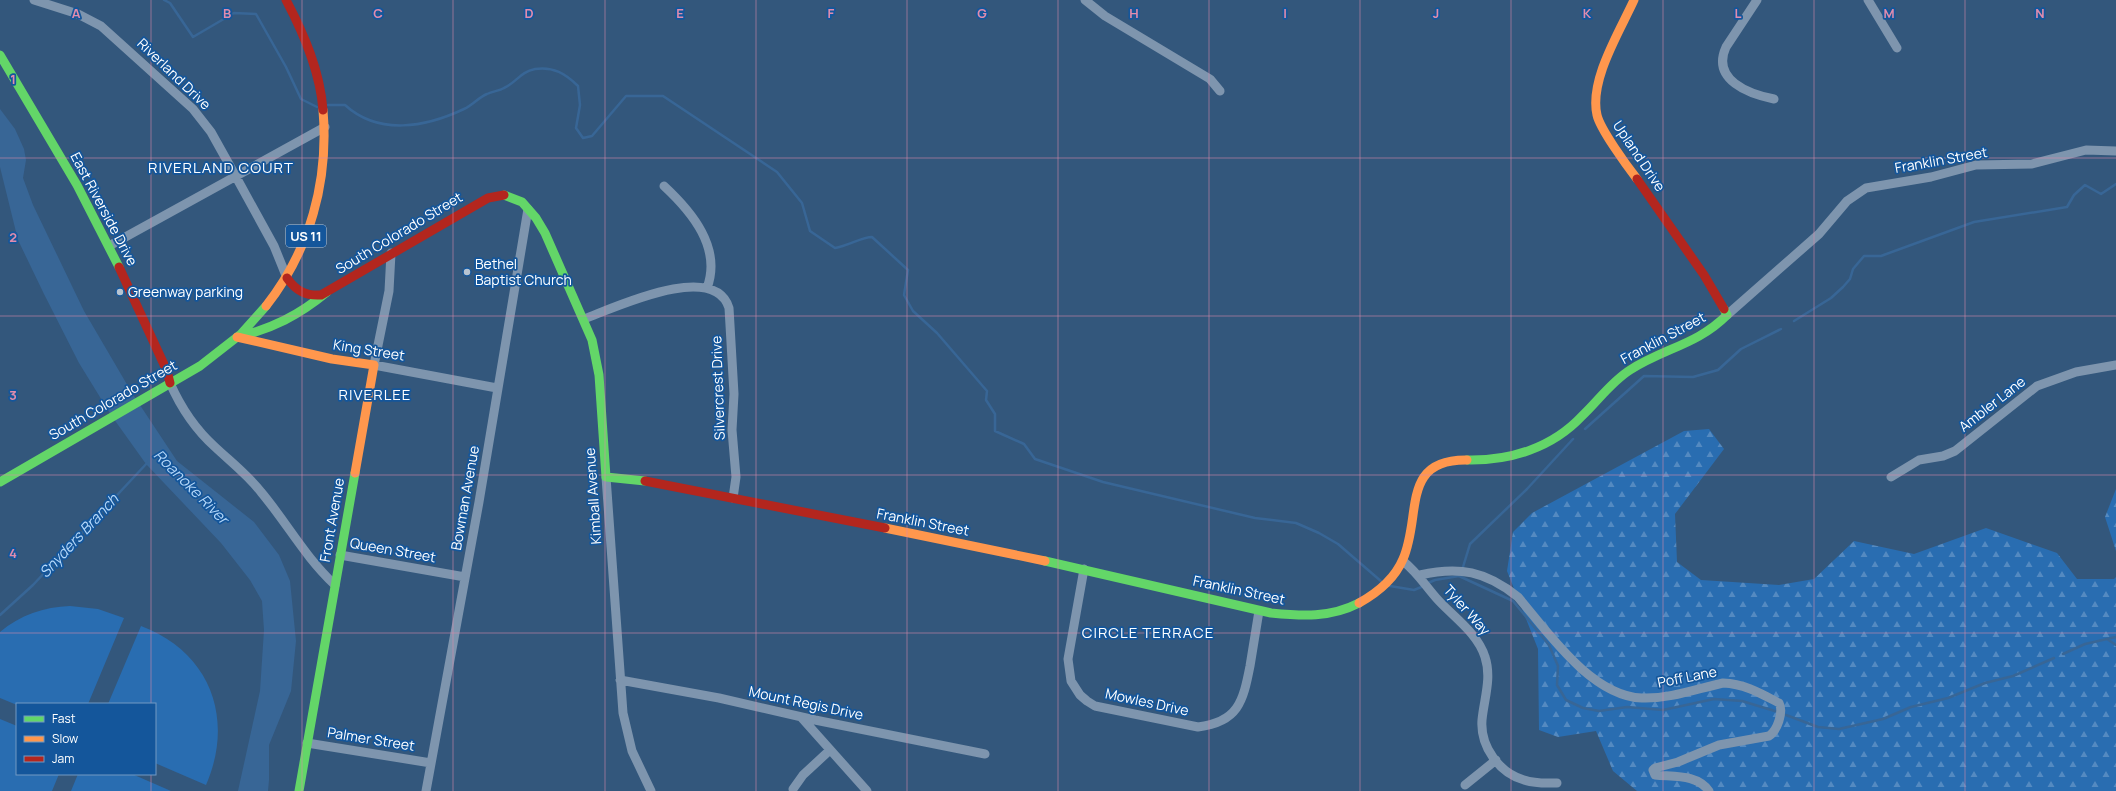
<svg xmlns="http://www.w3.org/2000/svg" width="2116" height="791" viewBox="0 0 2116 791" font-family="Manrope,sans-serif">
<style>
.green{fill:#296db1}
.forest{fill:url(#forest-firs)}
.water{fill:#386696}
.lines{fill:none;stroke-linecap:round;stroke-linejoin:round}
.stream{stroke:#386696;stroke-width:2.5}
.street{stroke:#7e95ae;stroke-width:9}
.fast{stroke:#63d668;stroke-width:9}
.slow{stroke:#ff974d;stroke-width:9}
.jam{stroke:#b3261e;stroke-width:9}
.grid{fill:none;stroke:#e08cad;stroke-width:1;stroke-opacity:0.55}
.poi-dot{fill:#b8c4d1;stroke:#14569b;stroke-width:1.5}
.labels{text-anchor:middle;stroke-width:3.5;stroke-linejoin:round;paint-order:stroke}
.shield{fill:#14569b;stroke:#b8cce1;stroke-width:1}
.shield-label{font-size:13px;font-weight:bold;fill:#fff}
.street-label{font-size:14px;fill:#fff;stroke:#14569b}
.poi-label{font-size:14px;fill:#fff;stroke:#14569b;text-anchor:start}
.neighbourhood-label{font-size:15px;letter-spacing:1px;fill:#fff;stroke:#14569b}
.water-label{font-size:15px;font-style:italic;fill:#b5d8fa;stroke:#14569b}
.grid-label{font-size:13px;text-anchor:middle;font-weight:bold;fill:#e08cad;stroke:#14569b;stroke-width:3.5;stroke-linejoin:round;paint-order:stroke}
</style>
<defs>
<pattern id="forest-firs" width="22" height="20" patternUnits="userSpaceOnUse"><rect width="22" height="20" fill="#296db1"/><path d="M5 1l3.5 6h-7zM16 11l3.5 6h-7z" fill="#548ac1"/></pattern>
</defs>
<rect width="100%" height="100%" fill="#33577c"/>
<path class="green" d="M 70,606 L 98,609 L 124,618 L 88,704 L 17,705 L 0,698 L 0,632 C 20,615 44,607 70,606 Z
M 141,626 C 210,652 235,718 206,785 L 155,763 L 155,704 L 108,704 Z
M 0,719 L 17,726 L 17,774 L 59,774 L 52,791 L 0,791 Z
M 78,774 L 132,774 L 171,791 L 71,791 Z"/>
<path class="forest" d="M 1709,429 L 1724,449 L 1675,514 L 1677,562 L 1701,580 L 1779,585 L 1814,579 L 1854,541 L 1914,554 L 1986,528 L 2057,553 L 2077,579 L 2114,579 L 2116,577 L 2116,791 L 1637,791 L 1613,771 L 1596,731 L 1558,737 L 1539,730 L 1538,649 L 1507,571 L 1513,532 L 1532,513 L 1684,431 Z
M 2116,489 L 2116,551 L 2105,517 Z"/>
<path class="water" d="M 0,109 L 15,129 L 24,149 L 26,160 L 23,178 L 33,205 L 84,311 L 132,393 L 177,461 L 254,522 L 279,555 L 290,581 L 296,641 L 291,691 L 269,745 L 269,780 L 268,791 L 238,791 L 260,691 L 264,630 L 262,601 L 250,580 L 221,543 L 146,464 L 111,415 L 79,363 L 44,294 L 18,240 L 0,167 Z"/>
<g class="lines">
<path class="stream" d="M 164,0 L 170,3 L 193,37 L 234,13 L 256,14 L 286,67 L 301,99 L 317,107
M 328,105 L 345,105 C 379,136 426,127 464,109 C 473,105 479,97 487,94 C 493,91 499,91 504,88 C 517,82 520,72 535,69 C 553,66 566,74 578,86 L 580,105 L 576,128 L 583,138 L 592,136 L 626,96 L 663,96 L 777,172 L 802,203 L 810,231 L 835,248 C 848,246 862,237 872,237 L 908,270 L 904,295 L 913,311 L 937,333 L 987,391 L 986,400 L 995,414 L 995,431 L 1024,444 L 1035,459 L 1103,482 L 1255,518 L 1296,523 L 1319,533 L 1338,544 L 1382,582
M 1794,321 L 1831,298 L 1843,287 L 1850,279 L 1853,269 L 1864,256 L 1881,256 L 1974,222 L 2067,207 L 2074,195 L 2085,185 L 2101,194 L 2116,184
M 1585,429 L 1644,376 L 1693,377 L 1718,370 L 1741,349 L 1781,329
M 1463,567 L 1470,544 L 1527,489 L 1573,439
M 1428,583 L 1435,580 L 1459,576 L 1513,601 L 1549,645 L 1558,666 L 1557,685 L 1566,700 L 1583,708 L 1599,711 L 1627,707 L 1663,710 L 1714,699 L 1742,701 L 1778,712
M 1390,586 L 1414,590 L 1424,586
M 0,615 L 33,585 L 148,462
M 2107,639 L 2116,645
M 2063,654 L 2085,644 L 2116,637
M 1786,715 L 1818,727 L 1839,729 L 1883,719 L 1911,707 L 1948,698 L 1985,683 L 2013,676 L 2054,658"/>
<path class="street" d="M 34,0 L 78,14 L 101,26 L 193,109 L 211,132 L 235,175 L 274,246 L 287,278
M 1085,0 L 1105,16 L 1210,79 L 1220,91
M 1757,0 L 1726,47 C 1711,80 1749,94 1774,99
M 1868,0 L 1897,48
M 664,186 C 692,212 722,248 707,288
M 109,246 L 325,127
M 391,253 L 389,291 L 374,365 L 497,388
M 1727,315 L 1819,234 L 1847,201 L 1866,188 L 1931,177 L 1976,165 L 2032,164 L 2086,150 L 2116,151
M 584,319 C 614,308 714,260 729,308 L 734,394 L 732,430 L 736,477 L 733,498
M 170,383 C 181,408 195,429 215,447 C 231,462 248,475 261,492 C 287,523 305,557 335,585
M 606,477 L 623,713 L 632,751 L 651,791
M 1891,477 L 1919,460 L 1943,456 L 1955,451 L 2037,386 L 2076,372 L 2116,365
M 340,555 L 465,577
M 1403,561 C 1419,574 1426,587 1439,601 C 1455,618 1478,634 1485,657 C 1492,678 1484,699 1482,720 C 1480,746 1499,773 1524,780 C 1535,784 1546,783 1557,783
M 1084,569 L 1068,659 L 1071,681 L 1080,695 L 1087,701 L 1095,706 L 1198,727 C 1238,722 1243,702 1250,666 C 1253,648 1256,629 1259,611
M 1420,575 C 1459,566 1486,571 1518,597 C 1548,632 1591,696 1642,698 C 1670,699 1696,689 1723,683 C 1745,684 1760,693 1779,703 C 1784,712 1777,731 1769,736 L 1719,745 L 1678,762 L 1655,768 L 1653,770 L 1655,775 C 1674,777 1697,774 1709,791
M 620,680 L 719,698 L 815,720 L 985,754
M 801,717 L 867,791
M 307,743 L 431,763
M 1465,785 L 1496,760
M 793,789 L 803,775 L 830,750
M 426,791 L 479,502 L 528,209"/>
<path class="fast" d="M 0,55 L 77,185 L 119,267
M 504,195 L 522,202 L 536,218 L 545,233 L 592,340 L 599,375 L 606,477 L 645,481
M 237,337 C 272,329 299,315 327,292
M 1467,460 C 1510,461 1552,448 1582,416 C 1598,401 1611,382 1630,370 C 1664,348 1697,345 1727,315 L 1724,309
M 0,482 L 200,366 L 241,334 L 266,306
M 1045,561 L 1271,613 C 1302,616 1330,618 1359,603
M 299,791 L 355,473"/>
<path class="slow" d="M 1634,0 C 1620,31 1589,80 1597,115 C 1600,129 1627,166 1637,179
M 266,306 C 310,250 329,181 323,110
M 237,337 L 332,359 L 374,365 L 355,473
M 885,528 L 1045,561
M 1359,603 C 1377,593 1395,578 1403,559 C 1422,516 1400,459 1467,460"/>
<path class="jam" d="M 286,0 C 304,34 320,71 323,110
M 1637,179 L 1704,275 L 1724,309
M 119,267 L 167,371 L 170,383
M 287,278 C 296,291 306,296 321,295 L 488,198 L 504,195
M 645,481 L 885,528"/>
</g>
<path class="grid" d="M 151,0 L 151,704M 302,0 L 302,791M 453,0 L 453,791M 605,0 L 605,791M 756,0 L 756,791M 907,0 L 907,791M 1058,0 L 1058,791M 1209,0 L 1209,791M 1360,0 L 1360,791M 1511,0 L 1511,791M 1663,0 L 1663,791M 1814,0 L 1814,791M 1965,0 L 1965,791M 0,158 L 2116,158M 0,316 L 2116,316M 0,475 L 2116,475M 0,633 L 2116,633M 151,774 L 151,791"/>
<g class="poi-dot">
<circle cx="467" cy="272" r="4"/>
<circle cx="120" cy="292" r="4"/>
</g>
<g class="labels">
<rect class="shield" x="286" y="225" width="40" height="22" rx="3"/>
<g class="shield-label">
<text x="306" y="241">US 11</text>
</g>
<g class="street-label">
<text transform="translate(174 74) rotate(44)" y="5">Riverland Drive</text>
<text transform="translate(1639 156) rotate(56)" y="5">Upland Drive</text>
<text transform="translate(1941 160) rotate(-10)" y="5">Franklin Street</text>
<text transform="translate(104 209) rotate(62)" y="5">East Riverside Drive</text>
<text transform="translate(399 233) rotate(-31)" y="5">South Colorado Street</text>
<text transform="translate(1663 338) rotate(-28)" y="5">Franklin Street</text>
<text transform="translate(369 350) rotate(9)" y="5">King Street</text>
<text transform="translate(718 388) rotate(-92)" y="5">Silvercrest Drive</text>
<text transform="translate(113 400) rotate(-30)" y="5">South Colorado Street</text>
<text transform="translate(1992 404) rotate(-38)" y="5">Ambler Lane</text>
<text transform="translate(593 496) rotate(-94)" y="5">Kimball Avenue</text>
<text transform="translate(465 498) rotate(-80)" y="5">Bowman Avenue</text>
<text transform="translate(332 520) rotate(-80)" y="5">Front Avenue</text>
<text transform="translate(923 522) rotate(11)" y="5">Franklin Street</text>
<text transform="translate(393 550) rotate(10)" y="5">Queen Street</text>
<text transform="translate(1239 590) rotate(12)" y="5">Franklin Street</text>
<text transform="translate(1467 610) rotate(48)" y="5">Tyler Way</text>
<text transform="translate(1687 677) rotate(-11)" y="5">Poff Lane</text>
<text transform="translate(1147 702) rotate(12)" y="5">Mowles Drive</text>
<text transform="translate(806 703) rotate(12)" y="5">Mount Regis Drive</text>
<text transform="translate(371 739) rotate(9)" y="5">Palmer Street</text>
</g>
<g class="poi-label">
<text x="475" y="269">Bethel<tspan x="475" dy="16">Baptist Church</tspan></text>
<text x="128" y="297">Greenway parking</text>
</g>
<g class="neighbourhood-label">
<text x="221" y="173">RIVERLAND COURT</text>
<text x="375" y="400">RIVERLEE</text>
<text x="1148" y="638">CIRCLE TERRACE</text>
</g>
<g class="water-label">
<text transform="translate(191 487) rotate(45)" y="5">Roanoke River</text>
<text transform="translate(79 536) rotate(-47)" y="5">Snyders Branch</text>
</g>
</g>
<g class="grid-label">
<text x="76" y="18">A</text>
<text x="227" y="18">B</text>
<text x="378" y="18">C</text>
<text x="529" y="18">D</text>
<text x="680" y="18">E</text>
<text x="831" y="18">F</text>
<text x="982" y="18">G</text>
<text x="1134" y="18">H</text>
<text x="1285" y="18">I</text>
<text x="1436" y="18">J</text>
<text x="1587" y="18">K</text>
<text x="1738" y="18">L</text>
<text x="1889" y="18">M</text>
<text x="2040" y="18">N</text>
<text x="13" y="84">1</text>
<text x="13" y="242">2</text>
<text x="13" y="400">3</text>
<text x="13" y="558">4</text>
</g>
<rect x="16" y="703" width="140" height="72" fill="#14569b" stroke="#729ac3"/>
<rect x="24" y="716" width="20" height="6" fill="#63d668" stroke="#729ac3"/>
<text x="52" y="723" font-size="12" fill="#ffffff">Fast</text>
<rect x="24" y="736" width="20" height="6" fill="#ff974d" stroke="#729ac3"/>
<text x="52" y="743" font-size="12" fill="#ffffff">Slow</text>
<rect x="24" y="756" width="20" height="6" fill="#b3261e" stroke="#729ac3"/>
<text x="52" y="763" font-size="12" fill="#ffffff">Jam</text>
</svg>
